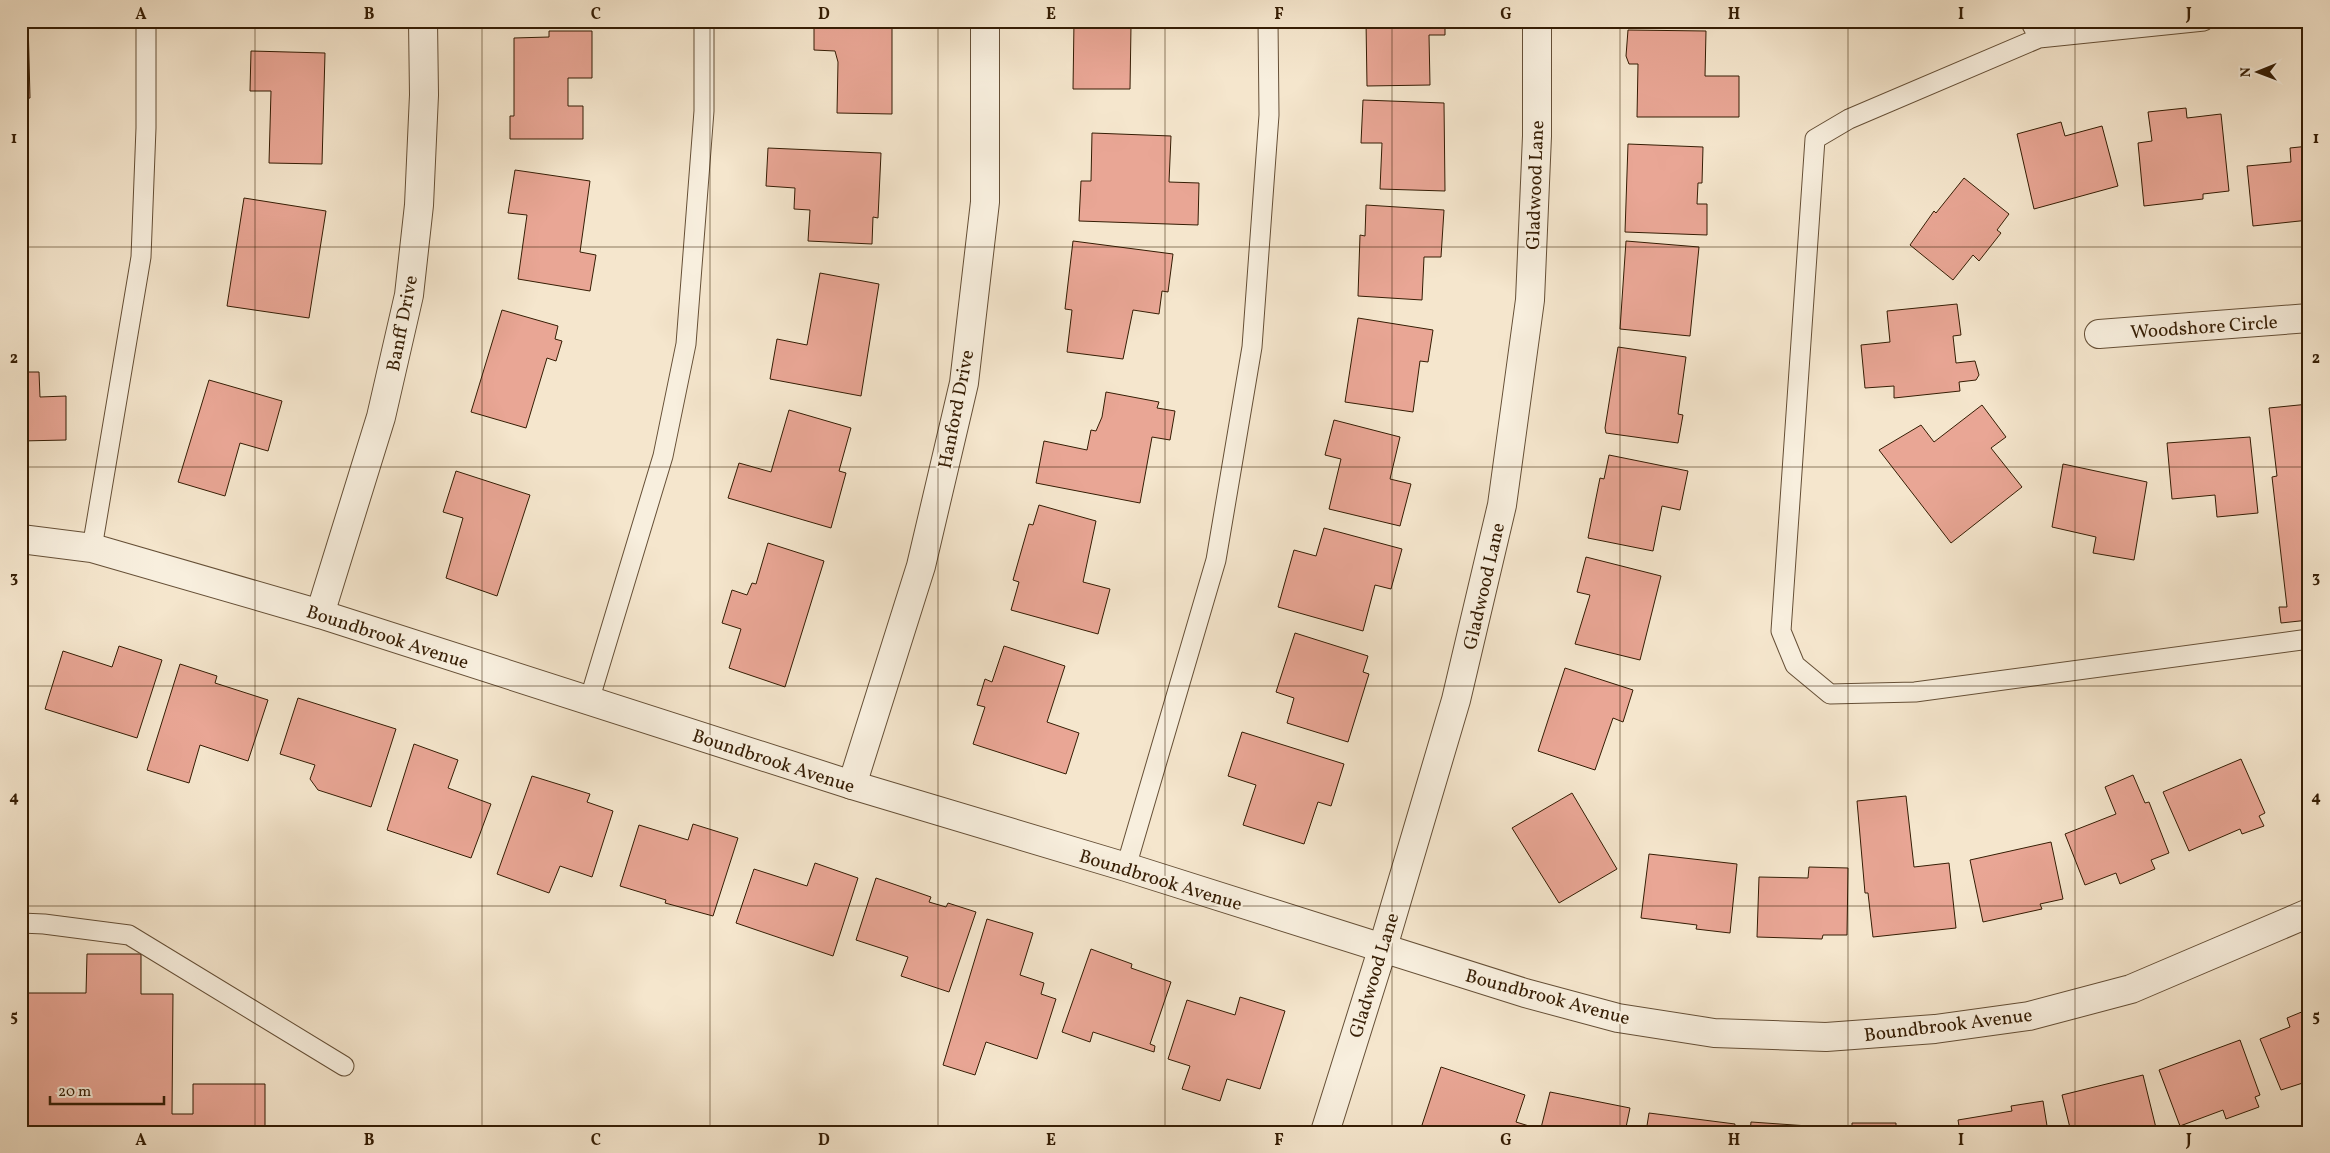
<svg xmlns="http://www.w3.org/2000/svg" width="2330" height="1153" viewBox="0 0 2330 1153" font-family="Vollkorn,serif">
<style>
.building{fill:#e9a695;stroke:#351d04}
.lines{fill:none;stroke-linecap:round;stroke-linejoin:round}
.service-casing{stroke:#654f36;stroke-width:21}
.minor-casing{stroke:#654f36;stroke-width:30}
.tertiary-casing{stroke:#654f36;stroke-width:30}
.service{stroke:#f8efde;stroke-width:19}
.minor{stroke:#f8efde;stroke-width:28}
.tertiary{stroke:#f8efde;stroke-width:28}
.grid{fill:none;stroke:#351d04;stroke-width:1;stroke-opacity:0.55}
.labels{text-anchor:middle;stroke-width:4.5;stroke-linejoin:round;paint-order:stroke}
.street-label{font-size:19px;fill:#351d04;stroke:#f8efde}
.neatline{fill:none;stroke:#351d04;stroke-width:2}
.grid-label{font-size:16px;text-anchor:middle;font-weight:bold;fill:#351d04}
</style>
<rect width="100%" height="100%" fill="#f5e6cd"/>
<filter id="stains"><feTurbulence type="fractalNoise" baseFrequency=".004" numOctaves="4"/><feColorMatrix values="0 0 0 0 .2 0 0 0 0 .09 0 0 0 0 .02 0 0 0 .5 -.17"/></filter>
<radialGradient id="worn" r=".72"><stop offset=".6" stop-color="#630" stop-opacity="0"/><stop offset="1" stop-color="#630" stop-opacity=".3"/></radialGradient>
<path class="building" d="M 21,21 L 28,21 L 30,98 L 21,99 Z
M 814,21 L 892,21 L 892,114 L 837,113 L 838,62 L 835,51 L 814,50 Z
M 1074,21 L 1153,21 L 1153,26 L 1131,26 L 1130,89 L 1073,89 Z
M 1366,21 L 1445,21 L 1445,35 L 1429,35 L 1430,85 L 1367,86 Z
M 1628,30 L 1706,31 L 1705,76 L 1739,76 L 1739,117 L 1637,117 L 1638,64 L 1629,64 L 1626,56 Z
M 549,31 L 592,31 L 592,78 L 568,78 L 568,106 L 583,106 L 583,139 L 510,139 L 510,116 L 514,116 L 514,38 L 549,37 Z
M 251,51 L 325,53 L 322,164 L 269,163 L 271,91 L 250,91 Z
M 1363,100 L 1444,103 L 1445,191 L 1380,189 L 1382,143 L 1361,143 Z
M 2186,108 L 2187,118 L 2221,114 L 2229,191 L 2203,194 L 2203,199 L 2144,206 L 2138,143 L 2152,141 L 2148,112 Z
M 2061,122 L 2065,136 L 2102,126 L 2118,186 L 2034,209 L 2017,134 Z
M 1092,133 L 1171,136 L 1169,182 L 1199,183 L 1198,225 L 1079,221 L 1081,181 L 1091,181 Z
M 21,140 L 28,140 L 21,219 Z
M 1628,144 L 1703,147 L 1702,183 L 1698,183 L 1697,204 L 1707,204 L 1707,235 L 1625,232 Z
M 2309,146 L 2309,220 L 2253,226 L 2247,166 L 2291,162 L 2290,148 Z
M 768,148 L 881,153 L 878,218 L 873,217 L 872,244 L 808,241 L 810,210 L 794,209 L 795,188 L 766,186 Z
M 515,170 L 590,181 L 580,252 L 596,255 L 590,291 L 518,279 L 527,215 L 508,213 Z
M 1964,178 L 2009,214 L 1997,230 L 2001,233 L 1979,261 L 1973,255 L 1953,280 L 1910,245 L 1934,211 L 1936,213 Z
M 244,198 L 326,211 L 309,318 L 227,306 Z
M 1366,205 L 1444,210 L 1441,257 L 1424,257 L 1422,300 L 1358,296 L 1360,235 L 1365,236 Z
M 1073,241 L 1173,254 L 1168,292 L 1162,291 L 1159,314 L 1133,310 L 1123,359 L 1067,352 L 1072,310 L 1065,309 Z
M 1626,241 L 1699,247 L 1690,336 L 1620,329 Z
M 820,273 L 879,284 L 861,396 L 770,379 L 777,339 L 807,345 Z
M 1957,304 L 1961,335 L 1953,336 L 1956,363 L 1975,361 L 1979,375 L 1976,380 L 1959,382 L 1960,391 L 1894,398 L 1894,386 L 1865,388 L 1861,345 L 1890,342 L 1887,311 Z
M 502,310 L 558,326 L 555,339 L 562,341 L 556,361 L 547,358 L 526,428 L 471,412 Z
M 1358,318 L 1433,330 L 1428,362 L 1420,361 L 1413,412 L 1345,402 Z
M 1618,347 L 1686,357 L 1678,414 L 1683,415 L 1678,443 L 1606,433 L 1605,428 Z
M 21,372 L 39,372 L 40,397 L 66,396 L 66,440 L 21,441 Z
M 209,380 L 282,401 L 268,451 L 240,443 L 225,496 L 178,482 Z
M 1106,392 L 1159,402 L 1157,408 L 1175,411 L 1170,440 L 1152,437 L 1140,503 L 1036,483 L 1044,441 L 1087,450 L 1091,430 L 1096,431 L 1102,417 Z
M 2309,404 L 2309,620 L 2281,623 L 2279,607 L 2287,607 L 2272,477 L 2277,476 L 2269,408 Z
M 1982,405 L 2006,437 L 1991,448 L 2022,487 L 1951,543 L 1879,450 L 1921,425 L 1934,442 Z
M 789,410 L 851,428 L 839,471 L 846,473 L 831,528 L 728,498 L 739,463 L 771,472 Z
M 1334,420 L 1400,437 L 1390,479 L 1411,484 L 1400,526 L 1329,509 L 1341,459 L 1325,455 Z
M 2250,437 L 2258,513 L 2217,517 L 2215,495 L 2172,499 L 2167,443 Z
M 1609,455 L 1688,471 L 1680,510 L 1662,506 L 1653,551 L 1588,538 L 1600,478 L 1604,479 Z
M 2063,464 L 2147,482 L 2134,560 L 2093,553 L 2096,537 L 2052,527 Z
M 456,471 L 530,495 L 497,596 L 446,578 L 463,518 L 443,512 Z
M 1039,505 L 1096,521 L 1083,582 L 1110,589 L 1098,634 L 1011,610 L 1019,582 L 1013,580 L 1029,524 L 1033,525 Z
M 1324,528 L 1402,549 L 1391,589 L 1375,585 L 1363,631 L 1278,607 L 1294,550 L 1316,556 Z
M 768,543 L 824,561 L 785,687 L 729,668 L 741,629 L 722,623 L 732,590 L 747,595 L 752,583 L 756,584 Z
M 1586,557 L 1661,576 L 1640,660 L 1575,644 L 1590,595 L 1577,592 Z
M 21,629 L 22,629 L 23,690 L 21,690 Z
M 1295,633 L 1368,656 L 1363,672 L 1369,674 L 1348,742 L 1287,723 L 1294,698 L 1276,692 Z
M 119,646 L 162,660 L 137,738 L 45,709 L 63,651 L 112,667 Z
M 1004,646 L 1065,666 L 1047,722 L 1079,733 L 1066,774 L 973,744 L 985,707 L 977,705 L 985,679 L 992,682 Z
M 180,664 L 217,676 L 215,683 L 268,700 L 248,761 L 200,745 L 189,783 L 147,770 Z
M 1565,668 L 1633,690 L 1623,722 L 1613,718 L 1595,770 L 1538,751 Z
M 298,698 L 396,729 L 371,807 L 318,790 L 310,779 L 315,765 L 280,754 Z
M 1242,732 L 1344,764 L 1331,806 L 1318,802 L 1304,844 L 1243,825 L 1256,785 L 1228,776 Z
M 414,744 L 458,760 L 448,788 L 491,804 L 471,858 L 387,830 Z
M 2241,759 L 2265,813 L 2259,816 L 2264,826 L 2242,834 L 2240,829 L 2189,851 L 2163,792 Z
M 2133,775 L 2145,803 L 2149,802 L 2169,853 L 2151,860 L 2155,869 L 2120,884 L 2116,873 L 2085,885 L 2065,834 L 2116,814 L 2105,787 Z
M 532,776 L 590,794 L 587,802 L 613,811 L 592,877 L 560,866 L 549,893 L 497,874 Z
M 1572,793 L 1617,869 L 1559,903 L 1512,828 Z
M 1906,796 L 1914,867 L 1949,863 L 1956,928 L 1873,937 L 1868,893 L 1865,893 L 1857,801 Z
M 693,824 L 738,838 L 713,916 L 665,903 L 666,900 L 620,886 L 639,825 L 688,840 Z
M 2051,842 L 2063,899 L 2040,904 L 2042,909 L 1983,922 L 1970,860 Z
M 1649,854 L 1737,864 L 1730,933 L 1696,929 L 1697,925 L 1641,918 Z
M 815,863 L 858,878 L 833,956 L 736,923 L 754,869 L 807,886 Z
M 1809,867 L 1848,868 L 1847,935 L 1823,935 L 1822,939 L 1757,937 L 1759,877 L 1808,878 Z
M 876,878 L 931,897 L 929,902 L 946,907 L 948,903 L 976,912 L 949,992 L 901,976 L 908,957 L 856,940 Z
M 987,919 L 1033,933 L 1020,975 L 1044,983 L 1041,994 L 1056,999 L 1037,1059 L 986,1042 L 975,1075 L 943,1065 Z
M 1091,949 L 1132,964 L 1131,968 L 1171,982 L 1150,1044 L 1155,1046 L 1154,1052 L 1093,1032 L 1090,1042 L 1062,1032 Z
M 87,954 L 141,954 L 141,994 L 173,994 L 172,1114 L 193,1114 L 193,1084 L 265,1084 L 265,1132 L 21,1132 L 21,993 L 86,993 Z
M 1240,997 L 1285,1011 L 1260,1089 L 1227,1079 L 1220,1101 L 1182,1089 L 1190,1066 L 1168,1059 L 1187,1000 L 1235,1015 Z
M 2309,1009 L 2309,1081 L 2281,1090 L 2260,1039 L 2290,1027 L 2287,1018 Z
M 2240,1040 L 2260,1095 L 2255,1097 L 2259,1107 L 2226,1119 L 2223,1110 L 2180,1126 L 2159,1070 Z
M 1441,1067 L 1525,1095 L 1516,1122 L 1529,1126 L 1527,1132 L 1441,1132 L 1422,1125 Z
M 2143,1075 L 2157,1132 L 2071,1132 L 2062,1095 Z
M 1550,1092 L 1630,1108 L 1625,1132 L 1540,1132 Z
M 2043,1101 L 2048,1132 L 1960,1132 L 1958,1120 L 2012,1111 L 2011,1106 Z
M 1649,1113 L 1735,1124 L 1734,1132 L 1646,1132 Z
M 1751,1122 L 1837,1128 L 1837,1132 L 1750,1132 Z
M 1852,1123 L 1896,1123 L 1896,1132 L 1852,1132 Z"/>
<g class="lines">
<defs>
<path id="service" d="M 2030,21 L 2039,38
M 2204,21 L 2039,38 L 1849,119 L 1815,139 L 1781,631 L 1795,665 L 1830,694 L 1915,692 L 2309,639
M 92,548 L 141,257 L 146,128 L 146,21
M 589,701 L 663,456 L 686,344 L 704,111 L 704,21
M 1126,867 L 1216,560 L 1252,347 L 1269,115 L 1268,21
M 21,923 L 44,924 L 129,935 L 344,1066"/>
<path id="minor" d="M 2099,334 L 2309,318
M 320,614 L 381,417 L 409,295 L 419,205 L 424,95 L 423,21
M 852,785 L 921,566 L 964,383 L 985,202 L 985,21
M 1325,1132 L 1383,947 L 1456,700 L 1502,505 L 1530,300 L 1537,136 L 1537,21"/>
<path id="tertiary" d="M 21,539 L 92,548 L 320,614 L 852,785 L 1126,867 L 1525,993 L 1618,1018 L 1714,1033 L 1826,1037 L 1935,1029 L 2029,1016 L 2131,989 L 2309,913"/>
</defs>
<use href="#service" class="service-casing"/>
<use href="#minor" class="minor-casing"/>
<use href="#tertiary" class="tertiary-casing"/>
<use href="#service" class="service"/>
<use href="#minor" class="minor"/>
<use href="#tertiary" class="tertiary"/>
</g>
<path class="grid" d="M 255,21 L 255,1132M 482,21 L 482,1132M 710,21 L 710,1132M 938,21 L 938,1132M 1165,21 L 1165,1132M 1392,21 L 1392,1132M 1620,21 L 1620,1132M 1848,21 L 1848,1132M 2075,21 L 2075,1132M 21,247 L 2309,247M 21,467 L 2309,467M 21,686 L 2309,686M 21,906 L 2309,906"/>
<g class="labels">
<g class="street-label">
<text transform="translate(1534 185) rotate(-88)" y="7">Gladwood Lane</text>
<text transform="translate(401 323) rotate(-79)" y="7">Banff Drive</text>
<text transform="translate(2204 326) rotate(-4)" y="7">Woodshore Circle</text>
<text transform="translate(955 409) rotate(-79)" y="7">Hanford Drive</text>
<text transform="translate(1483 586) rotate(-77)" y="7">Gladwood Lane</text>
<text transform="translate(388 636) rotate(18)" y="7">Boundbrook Avenue</text>
<text transform="translate(774 760) rotate(18)" y="7">Boundbrook Avenue</text>
<text transform="translate(1161 879) rotate(17)" y="7">Boundbrook Avenue</text>
<text transform="translate(1373 975) rotate(-73)" y="7">Gladwood Lane</text>
<text transform="translate(1548 996) rotate(15)" y="7">Boundbrook Avenue</text>
<text transform="translate(1948 1024) rotate(-7)" y="7">Boundbrook Avenue</text>
</g>
</g>
<rect width="2330" height="1153" fill="none" stroke="#f5e6cd" stroke-width="55"/>
<g transform="translate(2258 72) rotate(269)" stroke="#f8efde" stroke-width="4" paint-order="stroke">
<path d="M0-4L9 19L0 12L-9 19Z" fill="#351d04"/>
<text y="-8" font-size="14" font-weight="bold" text-anchor="middle" fill="#351d04">N</text>
</g>
<path d="M50 1096v8h114v-8" fill="none" stroke="#351d04" stroke-width="2.5"/>
<text x="58" y="1096" font-size="15" fill="#351d04" stroke="#f8efde" stroke-width="4" paint-order="stroke">20 m</text>
<rect x="28" y="28" width="2274" height="1098" class="neatline"/>
<g class="grid-label">
<text x="141" y="19">A</text>
<text x="369" y="19">B</text>
<text x="596" y="19">C</text>
<text x="824" y="19">D</text>
<text x="1051" y="19">E</text>
<text x="1279" y="19">F</text>
<text x="1506" y="19">G</text>
<text x="1734" y="19">H</text>
<text x="1961" y="19">I</text>
<text x="2189" y="19">J</text>
<text x="14" y="143">1</text>
<text x="2316" y="143">1</text>
<text x="14" y="363">2</text>
<text x="2316" y="363">2</text>
<text x="14" y="582">3</text>
<text x="2316" y="582">3</text>
<text x="14" y="802">4</text>
<text x="2316" y="802">4</text>
<text x="14" y="1021">5</text>
<text x="2316" y="1021">5</text>
<text x="141" y="1145">A</text>
<text x="369" y="1145">B</text>
<text x="596" y="1145">C</text>
<text x="824" y="1145">D</text>
<text x="1051" y="1145">E</text>
<text x="1279" y="1145">F</text>
<text x="1506" y="1145">G</text>
<text x="1734" y="1145">H</text>
<text x="1961" y="1145">I</text>
<text x="2189" y="1145">J</text>
</g>
<rect width="100%" height="100%" filter="url(#stains)"/>
<rect width="100%" height="100%" fill="url(#worn)"/>
</svg>
